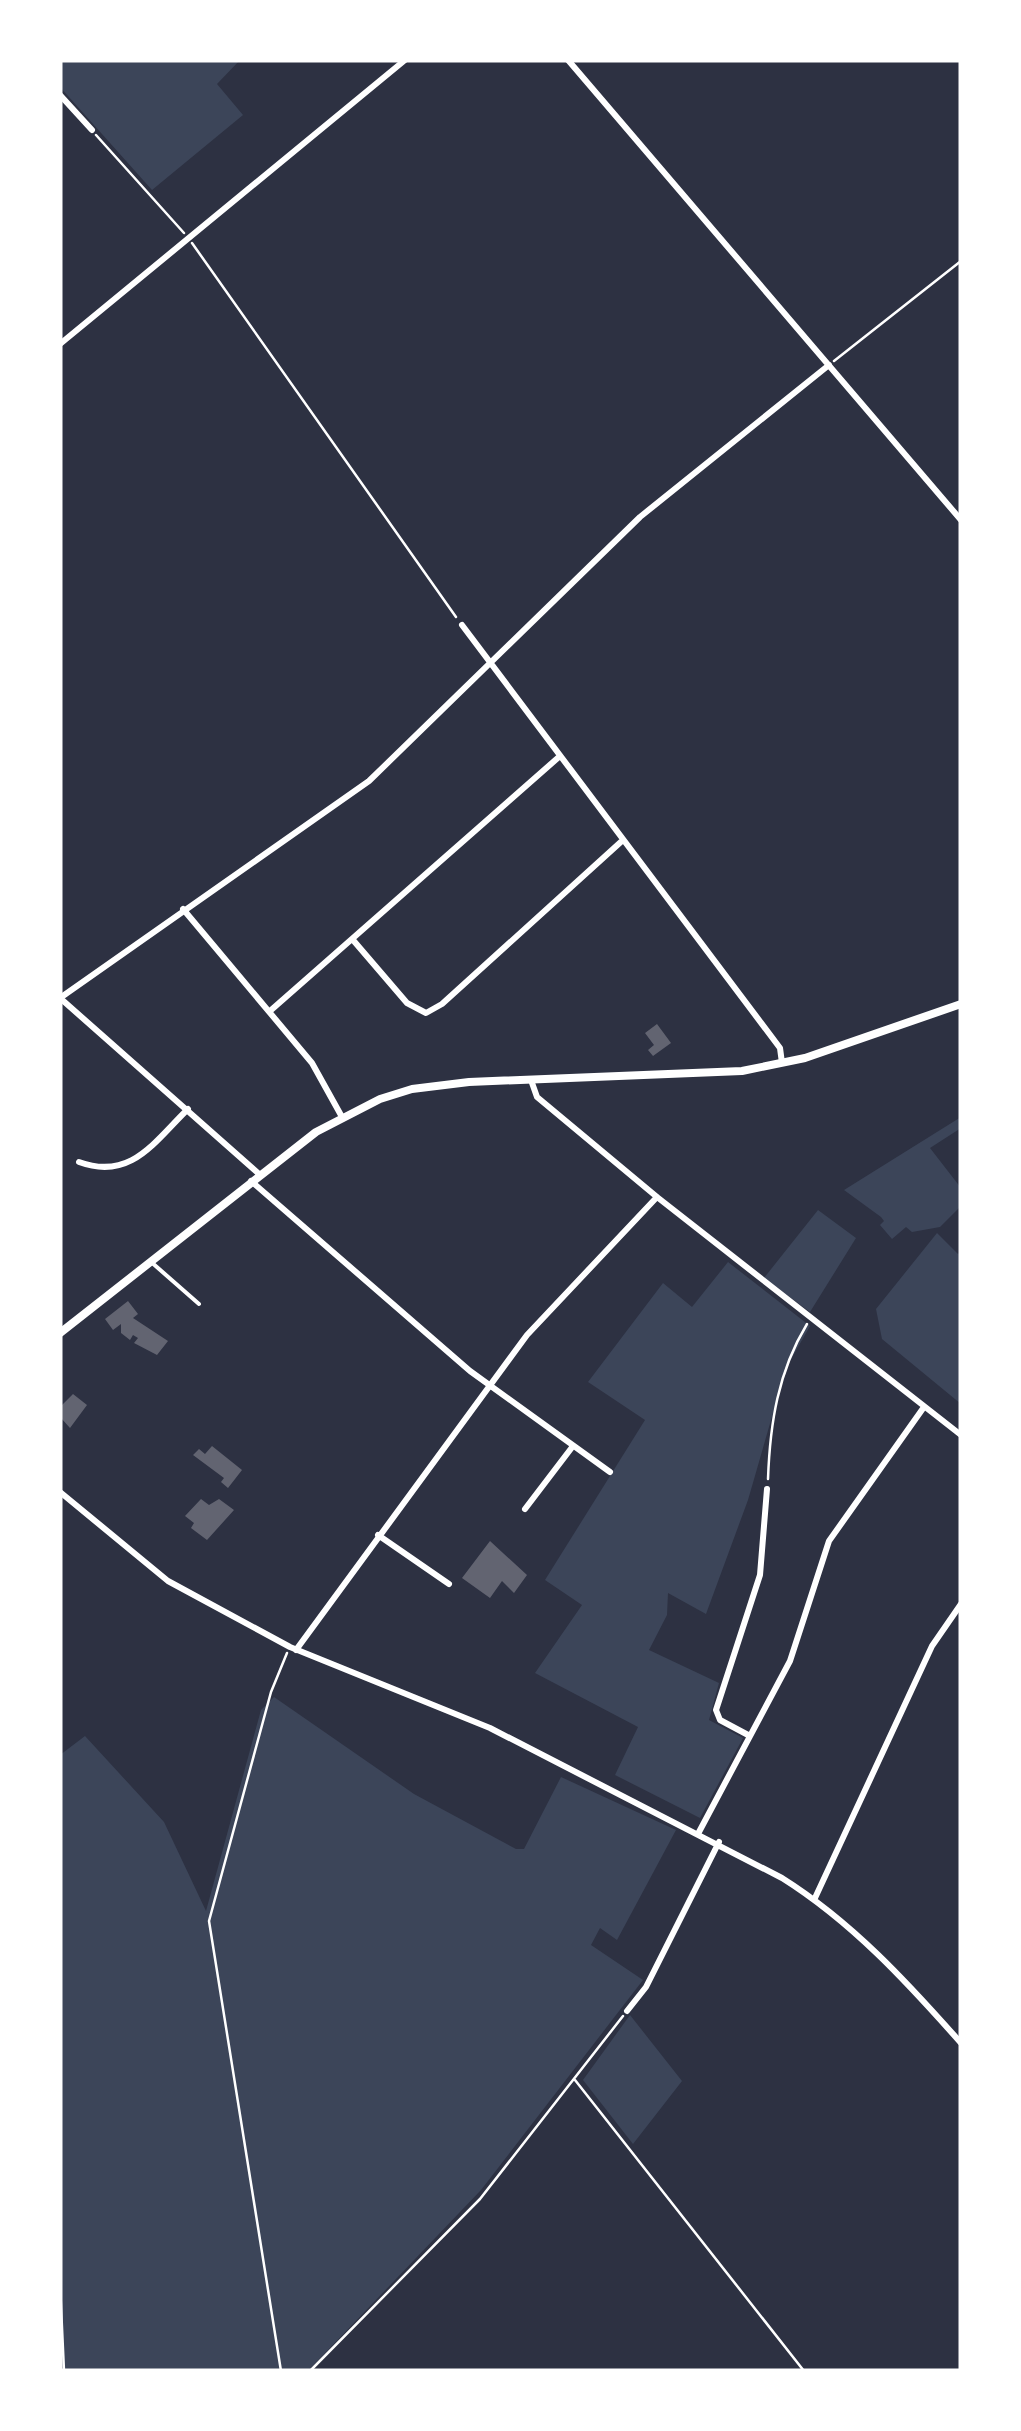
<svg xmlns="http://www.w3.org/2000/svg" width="1021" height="2431" viewBox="0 0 1021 2431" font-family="Signika,sans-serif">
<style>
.green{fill:#3c4559}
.building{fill:#626471}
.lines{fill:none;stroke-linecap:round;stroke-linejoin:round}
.path{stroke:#fff;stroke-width:2.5}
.service{stroke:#fff;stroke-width:4}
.minor{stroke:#fff;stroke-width:6}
.tertiary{stroke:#fff;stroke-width:8}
</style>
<rect width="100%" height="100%" fill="#2d3142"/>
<path class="green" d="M 60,60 L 240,60 L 217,84 L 243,115 L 152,190 L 60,87 Z
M 961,1117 L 961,1128 L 930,1148 L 961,1188 L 961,1206 L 940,1227 L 912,1232 L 906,1227 L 892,1239 L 880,1225 L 884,1221 L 881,1217 L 844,1190 Z
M 818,1210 L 856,1238 L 810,1312 L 764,1278 Z
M 937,1233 L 958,1254 L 961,1251 L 961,1404 L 882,1339 L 876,1309 Z
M 728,1262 L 810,1326 L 786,1368 L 748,1500 L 706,1614 L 668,1593 L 667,1615 L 649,1650 L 719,1683 L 709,1720 L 743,1738 L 700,1818 L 615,1775 L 638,1727 L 535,1673 L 582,1605 L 545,1580 L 645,1420 L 588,1382 L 663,1283 L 692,1307 Z
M 274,1697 L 414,1794 L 516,1849 L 524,1849 L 561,1777 L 676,1830 L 617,1940 L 600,1928 L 591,1945 L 643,1980 L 481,2190 L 308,2371 L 60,2371 L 60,1755 L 85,1736 L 164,1822 L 206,1911 L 261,1710 Z
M 630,2015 L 682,2081 L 633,2144 L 583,2080 Z"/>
<path class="building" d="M 657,1024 L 671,1043 L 653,1056 L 648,1050 L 654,1045 L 645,1033 Z
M 128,1301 L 138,1314 L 133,1318 L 168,1341 L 157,1355 L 134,1343 L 138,1338 L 133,1335 L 130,1340 L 121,1333 L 121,1324 L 113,1330 L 105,1319 Z
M 73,1394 L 87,1405 L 70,1428 L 61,1418 L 60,1407 Z
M 212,1446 L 242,1470 L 228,1488 L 221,1482 L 224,1478 L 193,1455 L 199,1449 L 205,1454 Z
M 201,1499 L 209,1505 L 219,1499 L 234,1510 L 207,1540 L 191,1528 L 194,1523 L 185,1516 Z
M 490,1541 L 527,1575 L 514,1593 L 502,1581 L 490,1598 L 462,1578 Z"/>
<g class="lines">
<path class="path" d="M 96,135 L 184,233
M 192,243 L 456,617
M 834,361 L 961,261
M 768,1479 C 770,1423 778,1372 807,1324
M 575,2080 L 804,2371
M 60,2284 L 64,2371
M 281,2371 L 209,1921 L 271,1692 L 287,1653
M 310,2371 L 480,2199 L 623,2016"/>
<path class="service" d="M 150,1261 L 199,1304"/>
<path class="minor" d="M 568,60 L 961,520
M 60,95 L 92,130
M 60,344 L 405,60
M 462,625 L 780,1048 L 782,1063
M 183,909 L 312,1063 L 342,1117
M 353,940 L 407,1003 L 426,1013 L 442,1004 L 623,840
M 60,998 L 369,781 L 640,517 L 829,365
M 60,998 L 259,1174
M 270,1011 L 560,756
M 531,1080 L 537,1097 L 657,1197 L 961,1435
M 79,1162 C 131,1181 154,1142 188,1109
M 251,1181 L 470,1371 L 610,1472
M 60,1492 L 168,1581 L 290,1647 L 490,1728 L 782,1878 C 852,1922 907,1982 961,2043
M 525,1509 L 573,1446
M 378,1535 L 449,1584
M 296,1650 L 527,1335 L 657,1197
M 750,1736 L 720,1720 L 716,1710 L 760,1575 L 767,1489
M 699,1832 L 790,1661 L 829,1541 L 924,1407
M 815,1898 L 932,1646 L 961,1604
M 627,2011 L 646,1987 L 719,1842"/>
<path class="tertiary" d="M 60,1333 L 316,1132 L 380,1099 L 412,1089 L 469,1082 L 742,1071 L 805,1058 L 961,1004"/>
</g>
<rect width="1021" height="2431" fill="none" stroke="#ffffff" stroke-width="125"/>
</svg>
